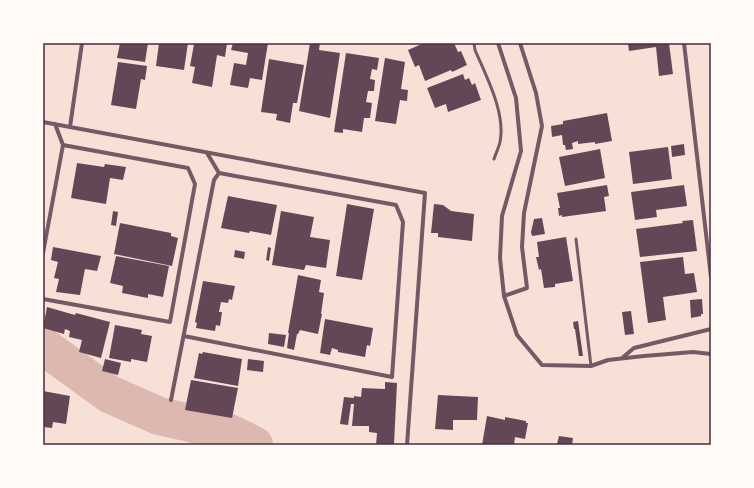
<svg xmlns="http://www.w3.org/2000/svg" width="754" height="488" viewBox="0 0 754 488" font-family="Lora,serif">
<style>
.lines{fill:none;stroke-linecap:round;stroke-linejoin:round}
.river{stroke:#dcb8b0;stroke-width:38}
.building{fill:#644757}
.service{stroke:#755966;stroke-width:3}
.minor{stroke:#755966;stroke-width:4}
.neatline{fill:none;stroke:#4a2c40;stroke-width:1.5}
</style>
<rect width="100%" height="100%" fill="#f7e1d7"/>
<g class="lines">
<path class="river" d="M 43,346 L 109,394 L 159,416 L 225,431 L 254,445"/>
</g>
<path class="building" d="M 120,43 L 148,43 L 145,62 L 117,58 Z
M 159,43 L 188,43 L 184,70 L 156,66 Z
M 196,43 L 227,43 L 225,57 L 217,55 L 212,87 L 192,83 L 195,67 L 190,66 L 194,44 Z
M 233,43 L 268,43 L 262,80 L 250,78 L 248,88 L 230,85 L 234,63 L 246,65 L 248,53 L 231,50 Z
M 310,43 L 320,43 L 319,50 L 340,53 L 330,118 L 299,111 Z
M 424,43 L 454,43 L 458,52 L 461,51 L 467,65 L 452,72 L 451,70 L 425,81 L 419,65 L 415,67 L 408,50 Z
M 628,43 L 669,43 L 673,74 L 659,76 L 656,47 L 629,51 Z
M 346,53 L 379,58 L 377,70 L 372,69 L 370,79 L 375,80 L 374,91 L 368,91 L 366,102 L 372,103 L 370,118 L 364,118 L 362,132 L 343,129 L 343,133 L 334,132 Z
M 385,58 L 405,62 L 401,89 L 408,90 L 407,101 L 400,100 L 396,124 L 375,121 Z
M 269,59 L 304,65 L 297,103 L 293,103 L 290,123 L 276,120 L 277,114 L 261,112 Z
M 118,62 L 147,66 L 145,80 L 141,79 L 136,109 L 111,105 Z
M 463,74 L 465,80 L 469,78 L 472,85 L 475,83 L 481,100 L 448,112 L 446,104 L 435,108 L 427,88 Z
M 607,113 L 612,141 L 595,144 L 595,142 L 578,144 L 578,141 L 572,143 L 573,149 L 566,150 L 565,145 L 563,145 L 562,135 L 552,137 L 551,126 L 563,124 L 563,121 Z
M 684,144 L 685,155 L 672,157 L 671,146 Z
M 668,147 L 672,179 L 633,184 L 629,152 Z
M 600,149 L 605,178 L 565,186 L 559,157 Z
M 77,163 L 104,167 L 105,164 L 126,167 L 123,180 L 110,178 L 106,204 L 71,198 Z
M 607,185 L 609,196 L 604,197 L 606,211 L 562,217 L 562,215 L 559,216 L 558,208 L 560,208 L 557,193 Z
M 684,185 L 687,206 L 656,210 L 657,217 L 635,220 L 631,192 Z
M 228,196 L 277,205 L 271,235 L 250,231 L 249,233 L 221,228 Z
M 347,204 L 374,209 L 362,280 L 336,276 Z
M 434,204 L 443,205 L 451,211 L 474,214 L 472,241 L 438,237 L 438,233 L 431,233 Z
M 113,211 L 118,212 L 116,226 L 111,225 Z
M 281,211 L 314,217 L 310,237 L 330,240 L 326,268 L 306,265 L 304,270 L 272,265 Z
M 542,218 L 545,234 L 532,236 L 531,232 L 534,219 Z
M 693,220 L 697,251 L 640,257 L 636,229 L 683,223 L 682,221 Z
M 120,223 L 171,233 L 171,236 L 178,238 L 172,266 L 114,254 Z
M 566,237 L 573,281 L 555,284 L 555,287 L 544,288 L 541,269 L 539,270 L 536,257 L 539,257 L 537,242 Z
M 53,247 L 101,256 L 97,271 L 85,269 L 80,295 L 56,292 L 59,279 L 54,278 L 58,262 L 51,260 Z
M 268,247 L 271,248 L 269,261 L 266,260 Z
M 235,250 L 245,252 L 244,259 L 234,257 Z
M 116,256 L 169,266 L 163,297 L 148,294 L 148,298 L 122,293 L 123,286 L 110,283 Z
M 683,257 L 685,274 L 694,273 L 697,292 L 663,297 L 666,320 L 648,323 L 640,262 Z
M 298,275 L 321,280 L 319,292 L 324,293 L 321,314 L 322,314 L 318,334 L 300,330 L 298,334 L 297,334 L 294,350 L 287,348 L 289,333 L 288,333 Z
M 203,281 L 235,286 L 232,300 L 229,299 L 228,303 L 221,302 L 219,312 L 222,312 L 220,326 L 216,325 L 215,331 L 196,328 L 197,323 L 195,322 Z
M 702,299 L 703,314 L 701,314 L 701,316 L 691,318 L 690,300 Z
M 47,307 L 75,315 L 76,313 L 110,322 L 101,358 L 79,352 L 82,340 L 69,337 L 70,331 L 65,329 L 64,334 L 43,328 Z
M 631,311 L 634,334 L 625,335 L 622,312 Z
M 325,319 L 373,328 L 370,346 L 367,345 L 365,357 L 338,352 L 338,350 L 332,348 L 330,355 L 320,353 Z
M 578,321 L 583,356 L 579,356 L 575,329 L 574,329 L 573,322 Z
M 115,325 L 142,330 L 141,334 L 152,336 L 147,362 L 131,359 L 131,362 L 109,358 Z
M 269,333 L 286,335 L 284,347 L 268,344 Z
M 203,352 L 242,359 L 238,386 L 194,378 L 199,353 L 202,354 Z
M 105,359 L 121,363 L 118,375 L 102,371 Z
M 248,359 L 264,361 L 263,372 L 247,370 Z
M 191,380 L 238,388 L 232,418 L 185,410 Z
M 385,382 L 397,383 L 394,445 L 376,445 L 377,433 L 369,432 L 369,426 L 352,426 L 354,404 L 351,404 L 348,425 L 340,424 L 344,397 L 354,398 L 354,396 L 361,397 L 362,388 L 385,389 Z
M 43,391 L 70,396 L 66,424 L 53,422 L 52,428 L 43,427 Z
M 438,395 L 478,397 L 477,420 L 453,420 L 453,430 L 435,429 Z
M 487,416 L 505,420 L 505,417 L 526,421 L 526,423 L 528,423 L 525,439 L 515,437 L 514,445 L 482,445 Z
M 559,436 L 573,438 L 572,445 L 557,444 Z"/>
<g class="lines">
<path class="service" d="M 474,43 L 475,50 C 486,76 506,113 500,142 C 499,147 496,153 494,159
M 576,239 L 591,366"/>
<path class="minor" d="M 498,43 L 516,98 L 521,151 L 502,216 L 500,258 L 504,296 L 517,335 L 542,365 L 591,366 L 608,360 L 644,356 L 693,352 L 711,354
M 684,43 L 711,277
M 43,122 L 425,193 L 407,445
M 70,127 L 82,43
M 43,253 L 63,145 L 55,124
M 504,296 L 527,288 L 522,247 L 524,213 L 542,126 L 536,93 L 520,43
M 43,299 L 170,322 L 195,184 L 188,168 L 63,145
M 184,336 L 392,377 L 403,222 L 396,205 L 219,173 L 207,153
M 622,358 L 634,348 L 711,329
M 171,400 L 214,180 L 219,173"/>
</g>
<rect width="754" height="488" fill="none" stroke="#fffaf5" stroke-width="88"/>
<rect x="44" y="44" width="666" height="400" class="neatline"/>
</svg>
